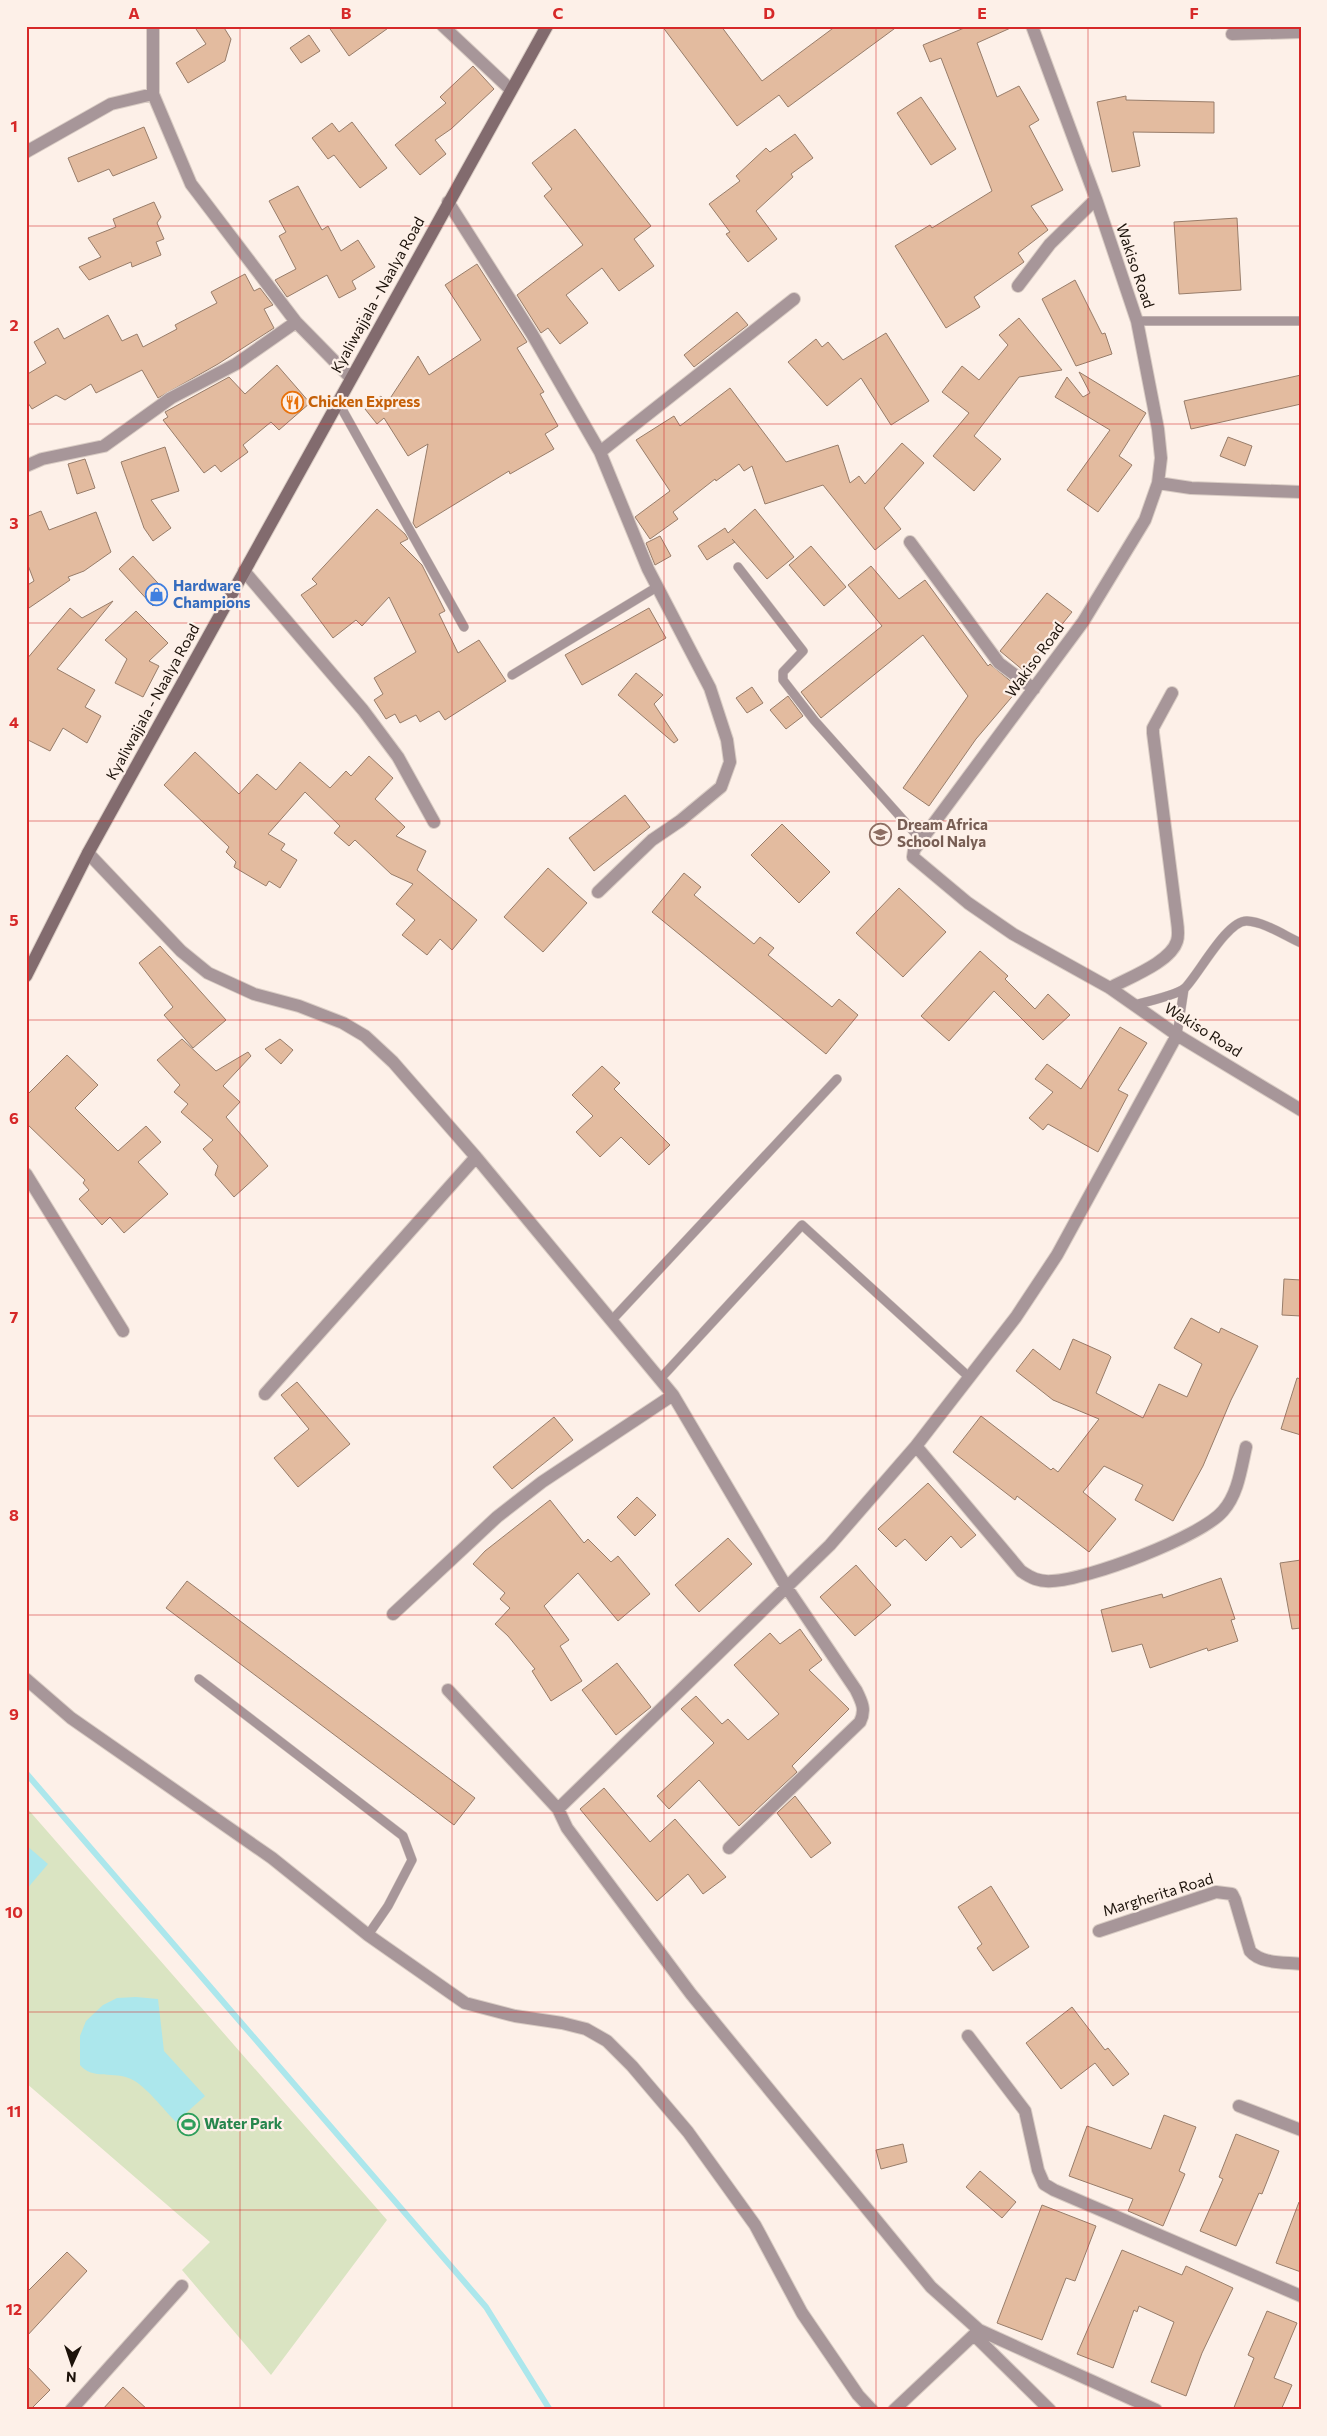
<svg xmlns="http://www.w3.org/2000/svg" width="1327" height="2436" viewBox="0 0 1327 2436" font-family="Commissioner,sans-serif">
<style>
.green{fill:#dae4c2}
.water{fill:#ace7ec}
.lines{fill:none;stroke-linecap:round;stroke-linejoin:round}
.stream{stroke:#ace7ec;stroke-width:6}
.building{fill:#e3bb9f;stroke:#987d6a}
.service-casing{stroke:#d9ccc4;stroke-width:10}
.minor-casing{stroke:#d9ccc4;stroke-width:14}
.secondary-casing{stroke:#d9ccc4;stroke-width:14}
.service{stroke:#a79699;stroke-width:9}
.minor{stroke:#a79699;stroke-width:12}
.secondary{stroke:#826b6e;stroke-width:12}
.grid{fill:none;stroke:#d62828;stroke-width:1;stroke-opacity:0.55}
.labels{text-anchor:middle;stroke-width:4.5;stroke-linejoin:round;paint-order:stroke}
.street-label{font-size:15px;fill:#1c120a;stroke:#fdf0e8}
.food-label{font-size:15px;font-weight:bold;fill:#c56008;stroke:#fdf0e8;text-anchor:start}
.shop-label{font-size:15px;font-weight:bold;fill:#366cbe;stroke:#fdf0e8;text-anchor:start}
.education-label{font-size:15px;font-weight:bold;fill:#785e54;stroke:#fdf0e8;text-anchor:start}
.leisure-label{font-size:15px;font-weight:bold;fill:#27864d;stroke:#fdf0e8;text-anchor:start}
.neatline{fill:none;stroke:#d62828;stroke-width:2}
.grid-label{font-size:16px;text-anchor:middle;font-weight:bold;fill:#d62828}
</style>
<rect width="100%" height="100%" fill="#fdf0e8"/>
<path class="green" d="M 26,1807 L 387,2220 L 271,2375 L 182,2270 L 210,2242 L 26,2083 Z"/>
<path class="water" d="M 26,1845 L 48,1864 L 26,1890 Z
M 136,1997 L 158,1999 L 164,2051 L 205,2096 L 176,2122 C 164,2110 146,2086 131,2079 C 115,2071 92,2080 80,2065 L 80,2036 L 86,2021 L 103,2005 L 117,1998 Z"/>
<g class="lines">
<path class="stream" d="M 26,1773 L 486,2307 L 550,2410"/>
</g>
<path class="building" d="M 194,26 L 223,26 L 231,39 L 225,61 L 188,83 L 176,63 L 206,44 Z
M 328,26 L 391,26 L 349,56 Z
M 662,26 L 721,26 L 762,81 L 836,26 L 898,26 L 788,107 L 779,95 L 737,126 Z
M 969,26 L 1015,26 L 977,43 L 997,97 L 1019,86 L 1039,120 L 1029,126 L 1063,190 L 1031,206 L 1048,230 L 1018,253 L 1024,262 L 974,297 L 980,307 L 946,328 L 895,246 L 930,225 L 932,228 L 992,191 L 941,58 L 930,62 L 923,45 Z
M 309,35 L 320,51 L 301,63 L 290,48 Z
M 473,66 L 494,89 L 451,129 L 435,140 L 446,154 L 420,175 L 395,145 L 446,103 L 440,97 Z
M 1126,96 L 1126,100 L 1214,102 L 1214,133 L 1133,132 L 1140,166 L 1112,172 L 1097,102 Z
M 921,97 L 956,149 L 931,165 L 897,113 Z
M 352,122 L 387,168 L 360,188 L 334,155 L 328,159 L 312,138 L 332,123 L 339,132 Z
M 144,127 L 157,158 L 113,176 L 109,169 L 78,182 L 68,158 Z
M 575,129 L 651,226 L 634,239 L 654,266 L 619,291 L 602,268 L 566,295 L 588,323 L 560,344 L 548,328 L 541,333 L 517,295 L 583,245 L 544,196 L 552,189 L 532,163 Z
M 795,134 L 813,158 L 791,174 L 793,177 L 756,211 L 777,239 L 748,262 L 726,234 L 730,232 L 709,204 L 740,181 L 736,176 L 766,148 L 770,152 Z
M 298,186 L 322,230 L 328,226 L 341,251 L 358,240 L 375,267 L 352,281 L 356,289 L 339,298 L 327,275 L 287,297 L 275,280 L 296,269 L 279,236 L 286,232 L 269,201 Z
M 154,202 L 161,217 L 157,223 L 164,239 L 156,242 L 161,255 L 132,267 L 131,262 L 89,280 L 79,267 L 101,257 L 88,238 L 116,227 L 113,219 Z
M 1237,218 L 1241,290 L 1179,294 L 1174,222 Z
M 477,264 L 527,342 L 517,348 L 544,392 L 540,394 L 558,426 L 545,434 L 554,449 L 510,474 L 509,471 L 416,528 L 413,523 L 428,444 L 408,456 L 384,418 L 377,424 L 365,409 L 381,396 L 387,403 L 418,356 L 429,375 L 481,340 L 445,285 Z
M 245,274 L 254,291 L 260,288 L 273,305 L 264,309 L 274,328 L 218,364 L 158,398 L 142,370 L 96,393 L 91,384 L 65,400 L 56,395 L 32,409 L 26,400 L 26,375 L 46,363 L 34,342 L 58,328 L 64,339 L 108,315 L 122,341 L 137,334 L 143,347 L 177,329 L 175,325 L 217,303 L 211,292 Z
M 1075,280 L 1102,334 L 1105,333 L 1112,354 L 1076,366 L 1042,299 Z
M 737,312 L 748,325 L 694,367 L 684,355 Z
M 1019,318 L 1062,370 L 1019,377 L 974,436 L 1001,459 L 974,491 L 933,456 L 969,413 L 942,392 L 962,366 L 979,380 L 1008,345 L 999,335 Z
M 886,333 L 929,401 L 891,425 L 861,378 L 827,406 L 788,362 L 816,339 L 822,347 L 828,342 L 843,360 Z
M 277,365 L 310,403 L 279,430 L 271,422 L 243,445 L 248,452 L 221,472 L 215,465 L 204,473 L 163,420 L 168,417 L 165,412 L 229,377 L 245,394 Z
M 1079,372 L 1146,413 L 1119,456 L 1132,465 L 1098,512 L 1067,490 L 1110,430 L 1055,397 L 1067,377 L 1083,397 L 1090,393 Z
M 1301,375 L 1301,404 L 1191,429 L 1184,401 Z
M 730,388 L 786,462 L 838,445 L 850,483 L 859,476 L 865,484 L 902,443 L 924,463 L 884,508 L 901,529 L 875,550 L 823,485 L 765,504 L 752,466 L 744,471 L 739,464 L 716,481 L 715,479 L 673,512 L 678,519 L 650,539 L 635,517 L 670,491 L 636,440 L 674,416 L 680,426 Z
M 1228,437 L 1252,446 L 1245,466 L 1220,456 Z
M 165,447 L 179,491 L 151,500 L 171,528 L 153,541 L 144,528 L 121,462 Z
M 85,459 L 95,488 L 77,494 L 68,464 Z
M 377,509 L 405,534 L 408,539 L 400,543 L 422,565 L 445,611 L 439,614 L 458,653 L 479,640 L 506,681 L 445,720 L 439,711 L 420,722 L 416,715 L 400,723 L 395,714 L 386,719 L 374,700 L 383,694 L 374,678 L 416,652 L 389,597 L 362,626 L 356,620 L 333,638 L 301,595 L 317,584 L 312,579 Z
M 755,509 L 794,557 L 767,579 L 732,539 L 735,542 L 707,560 L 698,546 L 725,528 L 728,533 Z
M 41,511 L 49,530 L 96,512 L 111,552 L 84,571 L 68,577 L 70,580 L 26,610 L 26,586 L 34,581 L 26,560 L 26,517 Z
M 660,536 L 671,556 L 655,565 L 646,543 Z
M 811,546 L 846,587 L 824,606 L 789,565 Z
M 133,556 L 167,593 L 153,606 L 119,569 Z
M 871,566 L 899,599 L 925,580 L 988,666 L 990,664 L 1014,684 L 1011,688 L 1016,692 L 976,739 L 929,806 L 903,788 L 968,696 L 923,635 L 821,718 L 801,692 L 882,626 L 848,585 Z
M 1047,593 L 1072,612 L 1024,671 L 1000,651 Z
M 113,601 L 57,669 L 95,690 L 85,707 L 101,716 L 87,743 L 63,728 L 50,751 L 26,739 L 26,660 L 70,608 L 82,618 Z
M 649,608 L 666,638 L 582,685 L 565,655 Z
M 136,611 L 168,643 L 149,661 L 159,666 L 143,697 L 115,683 L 127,659 L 105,640 Z
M 636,673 L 663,695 L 654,704 L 678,740 L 674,743 L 618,695 Z
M 752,687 L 763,703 L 747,713 L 736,698 Z
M 788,696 L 803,716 L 786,729 L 770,710 Z
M 195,752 L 239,794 L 257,774 L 276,790 L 300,762 L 330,788 L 346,771 L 351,776 L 369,756 L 393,778 L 375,799 L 405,827 L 396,836 L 426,851 L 417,870 L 477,920 L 452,950 L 440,939 L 427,955 L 402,935 L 415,920 L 396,904 L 413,884 L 391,874 L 355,840 L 349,846 L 334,833 L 340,826 L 305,792 L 268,834 L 285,844 L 281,850 L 297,860 L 280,888 L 269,881 L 266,886 L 234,867 L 236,862 L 226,852 L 229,847 L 164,785 Z
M 625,795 L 650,827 L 594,871 L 569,838 Z
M 782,824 L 830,872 L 799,903 L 751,855 Z
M 548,868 L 587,903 L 543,952 L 504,917 Z
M 684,873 L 701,887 L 694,895 L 754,944 L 760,937 L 774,948 L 768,955 L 832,1007 L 839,999 L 858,1015 L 826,1054 L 652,912 Z
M 899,888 L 946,932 L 903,977 L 856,933 Z
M 160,946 L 226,1020 L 193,1048 L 164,1015 L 173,1007 L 139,963 Z
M 980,951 L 1008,976 L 1005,979 L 1035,1009 L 1048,994 L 1070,1015 L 1043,1040 L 994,991 L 949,1041 L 921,1016 Z
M 1120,1027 L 1147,1043 L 1118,1090 L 1128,1095 L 1098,1152 L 1048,1124 L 1043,1130 L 1029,1118 L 1053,1092 L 1035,1079 L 1047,1064 L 1081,1089 Z
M 182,1039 L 216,1071 L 248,1052 L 251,1056 L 223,1086 L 240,1102 L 226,1117 L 268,1166 L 234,1197 L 215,1175 L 218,1166 L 203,1149 L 213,1140 L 181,1112 L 188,1104 L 174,1092 L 180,1085 L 157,1060 Z
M 280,1039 L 293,1050 L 281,1064 L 265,1049 Z
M 67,1055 L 98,1085 L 75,1108 L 118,1151 L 146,1126 L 161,1142 L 138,1162 L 168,1194 L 124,1233 L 110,1217 L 102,1225 L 79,1199 L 89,1190 L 83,1183 L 85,1180 L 26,1123 L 26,1096 Z
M 602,1066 L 620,1083 L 614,1089 L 670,1145 L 649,1165 L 621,1137 L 600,1157 L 576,1132 L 593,1116 L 572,1095 Z
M 1284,1279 L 1301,1280 L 1301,1316 L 1282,1315 Z
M 1191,1318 L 1219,1333 L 1221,1328 L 1258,1346 L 1231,1400 L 1203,1466 L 1173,1521 L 1135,1500 L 1143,1485 L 1104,1466 L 1083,1492 L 1116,1519 L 1089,1552 L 1017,1496 L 1015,1500 L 953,1452 L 981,1416 L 1051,1470 L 1053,1468 L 1058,1472 L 1099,1419 L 1053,1400 L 1016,1371 L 1033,1349 L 1060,1370 L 1073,1339 L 1109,1355 L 1111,1357 L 1096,1393 L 1143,1418 L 1159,1384 L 1187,1397 L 1202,1364 L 1174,1348 Z
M 1297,1378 L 1301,1379 L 1301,1435 L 1281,1429 Z
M 297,1382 L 350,1444 L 298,1487 L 274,1458 L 309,1429 L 281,1395 Z
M 554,1417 L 573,1440 L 512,1489 L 493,1467 Z
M 928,1483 L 976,1535 L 961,1548 L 951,1536 L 926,1561 L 905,1539 L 896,1547 L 878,1529 Z
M 637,1497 L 656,1515 L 635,1536 L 617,1517 Z
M 550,1500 L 584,1543 L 588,1539 L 611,1562 L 618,1556 L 650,1594 L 618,1621 L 578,1573 L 544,1606 L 569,1640 L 560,1646 L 582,1681 L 551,1701 L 532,1671 L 535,1669 L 508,1636 L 495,1624 L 510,1608 L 500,1599 L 505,1593 L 473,1564 L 485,1551 Z
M 728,1538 L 752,1564 L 699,1612 L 675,1585 Z
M 1301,1560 L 1301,1628 L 1292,1629 L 1280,1563 Z
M 856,1565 L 891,1605 L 855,1636 L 820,1597 Z
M 1221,1578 L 1235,1619 L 1231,1620 L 1238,1641 L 1208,1651 L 1207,1648 L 1150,1668 L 1142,1644 L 1112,1652 L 1101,1610 L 1162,1594 L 1163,1598 Z
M 187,1581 L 475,1798 L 454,1825 L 166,1608 Z
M 800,1629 L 822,1660 L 809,1670 L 849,1709 L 792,1766 L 797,1772 L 739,1826 L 699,1780 L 669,1809 L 657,1796 L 714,1743 L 681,1709 L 696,1696 L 722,1724 L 728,1719 L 748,1740 L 779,1714 L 734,1665 L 770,1633 L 780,1644 Z
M 617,1663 L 651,1707 L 616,1735 L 582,1690 Z
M 604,1788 L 650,1842 L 675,1819 L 726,1877 L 703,1894 L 688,1874 L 657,1901 L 580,1809 Z
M 795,1796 L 831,1843 L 811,1858 L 777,1813 Z
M 991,1886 L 1029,1947 L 993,1971 L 977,1948 L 982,1944 L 958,1907 Z
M 1072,2007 L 1105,2050 L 1108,2048 L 1129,2074 L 1113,2086 L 1095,2063 L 1061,2089 L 1026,2043 Z
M 1164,2115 L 1196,2127 L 1179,2171 L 1185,2174 L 1163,2226 L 1128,2211 L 1133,2199 L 1069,2176 L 1087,2126 L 1151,2149 Z
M 1236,2134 L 1279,2151 L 1262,2194 L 1259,2193 L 1236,2246 L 1200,2231 L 1223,2179 L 1219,2177 Z
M 903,2144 L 907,2162 L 881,2169 L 876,2150 Z
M 980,2171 L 1016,2202 L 1002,2218 L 966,2187 Z
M 1299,2202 L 1301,2203 L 1301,2272 L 1276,2263 Z
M 1042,2205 L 1096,2226 L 1075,2281 L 1066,2278 L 1042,2340 L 997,2323 Z
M 1122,2250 L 1182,2275 L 1186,2266 L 1233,2288 L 1202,2353 L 1186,2396 L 1151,2382 L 1174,2322 L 1139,2306 L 1137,2312 L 1134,2310 L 1113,2368 L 1077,2354 Z
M 67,2252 L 87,2271 L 26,2337 L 26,2293 Z
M 1267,2311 L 1297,2323 L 1274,2378 L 1292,2385 L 1281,2410 L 1233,2410 L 1254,2358 L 1248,2355 Z
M 26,2365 L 50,2390 L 30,2410 L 26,2410 Z
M 123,2387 L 148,2410 L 102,2410 Z"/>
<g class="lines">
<defs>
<path id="service" d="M 1137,321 L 1301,321
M 338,402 L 464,627
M 738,567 L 803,651 L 783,672 L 783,680 L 814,720 L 922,841
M 512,675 L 657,587
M 1134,1005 C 1146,1002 1177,995 1185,988 C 1199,974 1227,920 1247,921 C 1265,922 1285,936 1301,943
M 1177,1035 L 1184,989
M 611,1321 L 837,1079
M 660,1379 L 802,1225 L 969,1377
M 199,1679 L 403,1836 L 412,1860 L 388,1906 L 368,1935"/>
<path id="minor" d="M 153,26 L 153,94 L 191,184 L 296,322 L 351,378
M 443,26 L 511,90
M 1032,26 L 1096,199 L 1137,321 L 1158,429 L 1161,458 L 1158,483 L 1145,520 L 1083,622 L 914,850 L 913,857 L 968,903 L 1013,934 L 1110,988 L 1177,1035 L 1301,1110
M 1232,34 L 1301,32
M 26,152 L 111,104 L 153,94
M 448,202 L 532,334 L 600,452 L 648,569 L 710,688 L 727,740 L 730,762 L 721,787 L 680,821 L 652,840 L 598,892
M 1018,286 L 1050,244 L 1096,199
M 600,452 L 794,299
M 26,466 L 42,459 L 104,446 L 171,398 L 236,364 L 296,322
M 1158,483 L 1191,488 L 1301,492
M 910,542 L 999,663 L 1034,689
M 244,571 L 363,710 L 398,757 L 434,822
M 88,853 L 181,951 L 208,973 L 254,994 L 299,1006 L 343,1023 L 365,1036 L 393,1062 L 476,1157 L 673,1395 L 787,1588 L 856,1690 C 862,1702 866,1710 860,1722 L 729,1848
M 1110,988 C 1128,978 1171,962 1177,941 C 1179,935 1178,928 1177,921 L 1153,733 L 1153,728 L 1172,693
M 26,1174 L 123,1331
M 265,1394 L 476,1157
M 916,1446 L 1021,1571 C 1031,1578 1039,1582 1052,1581 C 1087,1580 1201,1537 1223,1511 C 1238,1494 1241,1469 1246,1447
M 393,1614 L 497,1517 L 542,1482 L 673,1395
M 26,1679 L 71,1718 L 272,1858 L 368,1935 L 465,2003 L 515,2016 L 562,2023 L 586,2029 L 607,2041 L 632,2066 L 688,2132 L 755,2225 L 802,2313 L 858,2395 L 872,2410
M 448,1690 L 558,1809 L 567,1828 L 691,1994 L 931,2287 L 979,2330 L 1156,2410
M 558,1809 L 830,1545 L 916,1446 L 1016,1317 L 1057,1255 L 1177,1035
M 1099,1931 L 1216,1892 L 1232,1894 L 1235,1900 L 1250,1951 C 1261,1964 1284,1962 1301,1964
M 968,2036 L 1025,2111 L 1038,2170 L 1044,2184 L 1054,2190 L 1301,2296
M 1239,2106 L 1301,2130
M 974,2335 L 1050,2410
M 71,2410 L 182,2286
M 894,2410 L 979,2330"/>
<path id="secondary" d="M 26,976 L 88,853 L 547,26"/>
</defs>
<use href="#service" class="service-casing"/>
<use href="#minor" class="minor-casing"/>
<use href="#secondary" class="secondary-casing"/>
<use href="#service" class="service"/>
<use href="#minor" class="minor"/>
<use href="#secondary" class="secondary"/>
</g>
<path class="grid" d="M 240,26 L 240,2410M 452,26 L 452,2410M 664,26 L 664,2410M 876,26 L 876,2410M 1088,26 L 1088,2410M 26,226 L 1301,226M 26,424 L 1301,424M 26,623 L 1301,623M 26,821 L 1301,821M 26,1020 L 1301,1020M 26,1218 L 1301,1218M 26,1416 L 1301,1416M 26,1615 L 1301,1615M 26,1813 L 1301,1813M 26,2012 L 1301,2012M 26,2210 L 1301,2210"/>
<defs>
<symbol id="restaurant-ring" viewBox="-11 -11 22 22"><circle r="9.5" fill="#fdf0e8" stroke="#e8710a" stroke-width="1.5"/><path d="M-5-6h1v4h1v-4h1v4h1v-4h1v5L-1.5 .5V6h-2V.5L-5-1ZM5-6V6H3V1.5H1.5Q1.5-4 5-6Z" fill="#e8710a"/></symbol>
<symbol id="shop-ring" viewBox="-11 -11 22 22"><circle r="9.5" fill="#fdf0e8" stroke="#3f7fe0" stroke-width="1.5"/><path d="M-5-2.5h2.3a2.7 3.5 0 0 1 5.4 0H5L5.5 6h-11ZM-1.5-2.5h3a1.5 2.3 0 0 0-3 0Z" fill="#3f7fe0"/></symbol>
<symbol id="school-ring" viewBox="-11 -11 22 22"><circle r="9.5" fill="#fdf0e8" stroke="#8d6e63" stroke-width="1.5"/><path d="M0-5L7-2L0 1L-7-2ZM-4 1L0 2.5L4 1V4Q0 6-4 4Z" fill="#8d6e63"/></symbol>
<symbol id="stadium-ring" viewBox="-11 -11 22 22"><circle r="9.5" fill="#fdf0e8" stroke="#2e9e5b" stroke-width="1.5"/><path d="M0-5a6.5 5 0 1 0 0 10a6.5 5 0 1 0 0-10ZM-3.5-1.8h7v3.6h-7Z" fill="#2e9e5b"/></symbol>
</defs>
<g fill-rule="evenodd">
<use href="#restaurant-ring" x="280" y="390" width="25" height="25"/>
<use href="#shop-ring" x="144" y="582" width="25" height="25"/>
<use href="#school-ring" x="868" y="822" width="25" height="25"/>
<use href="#stadium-ring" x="176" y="2112" width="25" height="25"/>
</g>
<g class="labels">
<g class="street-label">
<text transform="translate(1135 266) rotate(71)" y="5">Wakiso Road</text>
<text transform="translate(378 295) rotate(-61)" y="5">Kyaliwajjala - Naalya Road</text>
<text transform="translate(1035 660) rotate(-54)" y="5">Wakiso Road</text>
<text transform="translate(153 702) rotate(-61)" y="5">Kyaliwajjala - Naalya Road</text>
<text transform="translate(1203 1030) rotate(32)" y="5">Wakiso Road</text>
<text transform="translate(1158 1895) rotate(-17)" y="5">Margherita Road</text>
</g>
<g class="food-label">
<text x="308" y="407">Chicken Express</text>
</g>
<g class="shop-label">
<text x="173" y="591">Hardware<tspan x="173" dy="17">Champions</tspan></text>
</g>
<g class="education-label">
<text x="897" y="830">Dream Africa<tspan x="897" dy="17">School Nalya</tspan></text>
</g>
<g class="leisure-label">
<text x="204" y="2129">Water Park</text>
</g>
</g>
<rect width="1327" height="2436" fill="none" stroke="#fdf0e8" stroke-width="55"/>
<g transform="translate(72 2364) rotate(183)" stroke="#fdf0e8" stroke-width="4" paint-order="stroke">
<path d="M0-4L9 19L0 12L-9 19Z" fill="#1c120a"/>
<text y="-8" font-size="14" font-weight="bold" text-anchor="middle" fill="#1c120a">N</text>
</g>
<rect x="28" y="28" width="1272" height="2380" class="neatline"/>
<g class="grid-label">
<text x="134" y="19">A</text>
<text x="346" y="19">B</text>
<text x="558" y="19">C</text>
<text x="769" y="19">D</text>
<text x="982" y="19">E</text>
<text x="1194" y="19">F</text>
<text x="14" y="132">1</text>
<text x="14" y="331">2</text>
<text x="14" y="529">3</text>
<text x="14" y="728">4</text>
<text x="14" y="926">5</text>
<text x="14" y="1124">6</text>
<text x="14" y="1323">7</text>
<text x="14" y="1521">8</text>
<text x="14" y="1720">9</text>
<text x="14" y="1918">10</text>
<text x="14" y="2117">11</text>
<text x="14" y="2315">12</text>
</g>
</svg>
